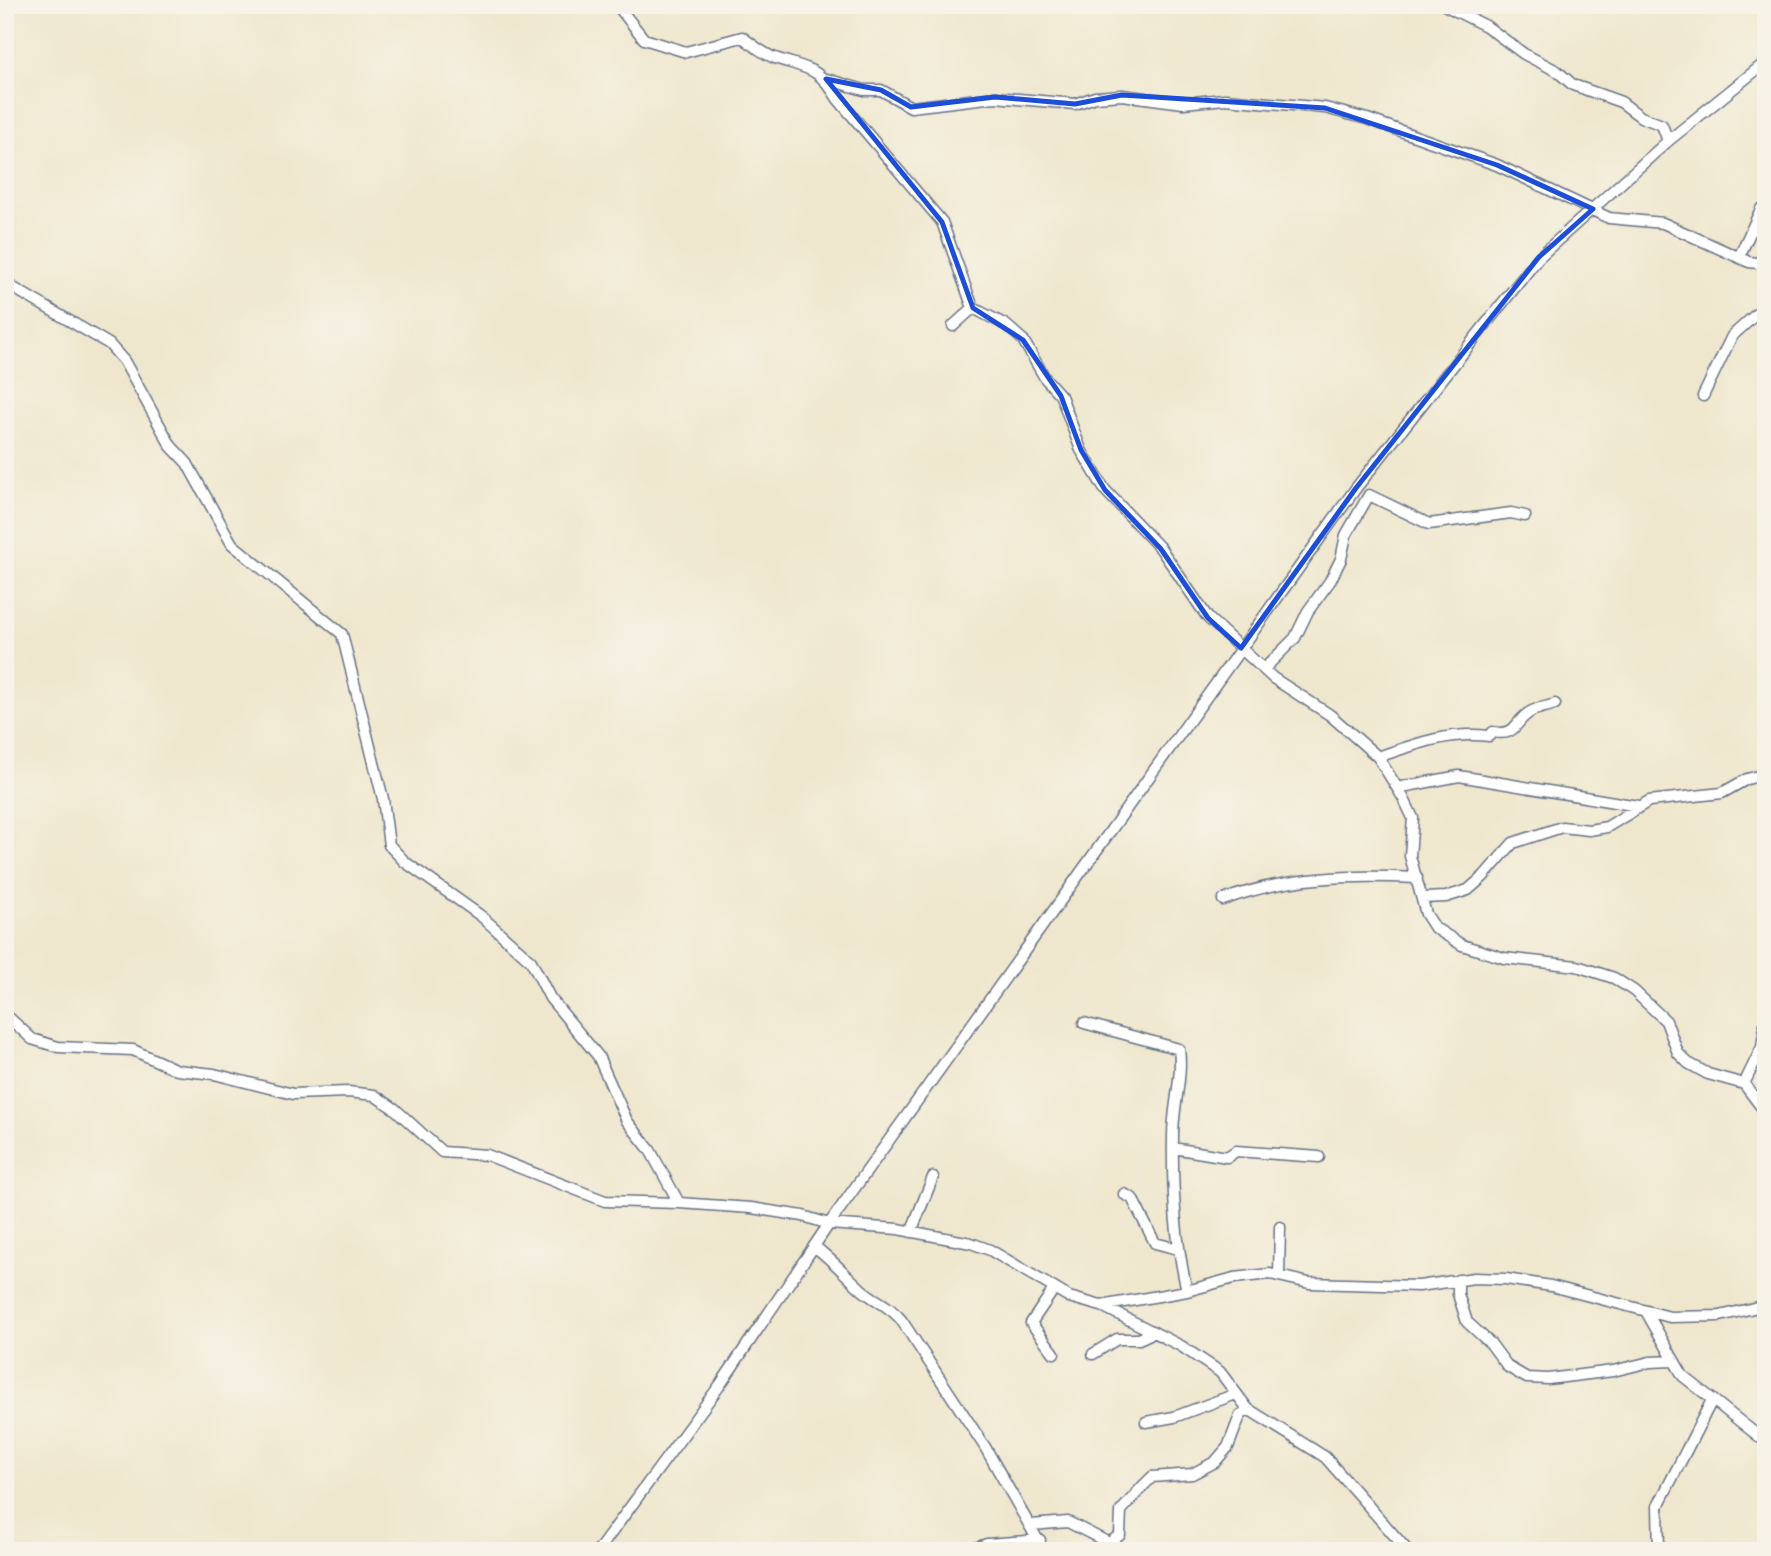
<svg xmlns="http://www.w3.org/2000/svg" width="1771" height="1556" viewBox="0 0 1771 1556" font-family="'Comic Neue',sans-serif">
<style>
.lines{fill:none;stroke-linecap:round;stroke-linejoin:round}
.minor-casing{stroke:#656f85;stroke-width:13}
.minor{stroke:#fff;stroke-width:10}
.marked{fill:none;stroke:#1d4ed8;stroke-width:5;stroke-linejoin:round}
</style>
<rect width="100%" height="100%" fill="#f7f3e8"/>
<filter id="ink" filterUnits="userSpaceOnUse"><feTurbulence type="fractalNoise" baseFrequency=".0143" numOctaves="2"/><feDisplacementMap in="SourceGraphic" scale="14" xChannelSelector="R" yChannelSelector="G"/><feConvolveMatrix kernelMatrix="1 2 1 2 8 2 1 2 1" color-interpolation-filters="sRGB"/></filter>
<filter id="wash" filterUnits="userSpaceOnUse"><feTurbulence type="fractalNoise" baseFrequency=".00686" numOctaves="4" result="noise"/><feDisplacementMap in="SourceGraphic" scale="28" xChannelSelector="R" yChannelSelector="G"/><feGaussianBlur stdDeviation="1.57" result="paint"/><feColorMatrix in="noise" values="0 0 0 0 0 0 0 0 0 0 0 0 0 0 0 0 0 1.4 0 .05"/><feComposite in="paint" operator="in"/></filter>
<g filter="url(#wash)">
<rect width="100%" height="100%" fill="#efe7cd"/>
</g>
<g filter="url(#ink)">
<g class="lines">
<defs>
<path id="minor" d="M 617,5 L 644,39 L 686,52 L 742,37 C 752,44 763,54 775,58 C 808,69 818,66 838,99 L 942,222 L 973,308
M 1444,5 L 1486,26 L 1524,54 L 1557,71 L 1573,85 L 1621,102 L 1641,117 L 1662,125 L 1668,141
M 826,79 L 864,90 L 881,90 L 911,107 L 995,97 L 1075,104 L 1095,97 L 1122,95 L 1183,103 L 1225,99 L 1325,108 L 1367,119 L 1497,165 L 1609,218 L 1663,223 L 1749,262 L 1766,264
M 1739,257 L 1761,209
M 5,283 L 109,344 L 124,361 L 171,446 L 187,463 L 232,544 L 342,634 L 383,799 L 389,845 L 405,862 L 481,916 L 531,961 L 550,998 L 598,1056 L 627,1121 L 650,1150 L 679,1203 L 751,1208 L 803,1216 L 829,1224 L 898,1229 L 971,1243 L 990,1250 L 1069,1297 L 1101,1306 L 1187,1291 L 1234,1278 L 1270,1274 L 1309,1283 L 1419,1286 L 1474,1278 L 1506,1279 L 1551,1286 L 1670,1317 L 1720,1316 L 1766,1305
M 953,326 L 973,308 L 1006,325 L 1023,340 L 1045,378 L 1061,396 L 1081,450 L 1105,490 L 1161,549 L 1208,618 L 1273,678 L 1330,715 L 1378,757 L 1404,799 L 1413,818 L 1410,856 L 1426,914 L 1435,928 L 1462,945 L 1504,958 L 1577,966 L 1614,978 L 1634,991 L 1666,1021 L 1678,1053 L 1688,1063 L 1708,1074 L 1744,1084 L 1766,1113
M 1703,396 L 1732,336 L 1763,308 L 1766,298
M 1264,669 L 1295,638 L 1308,611 L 1330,581 L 1341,559 L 1346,535 L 1369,495 L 1429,524 L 1511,513 L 1525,516
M 1378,757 C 1415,744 1450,731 1489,736 L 1493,732 C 1518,737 1514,720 1532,711 C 1538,708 1547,707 1555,704
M 1397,788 L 1459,776 L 1638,806
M 1422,898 L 1446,897 L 1468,890 L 1483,877 L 1513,843 L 1562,827 L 1589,830 L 1607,827 L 1649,801 L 1722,793 L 1747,779 L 1766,774
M 1223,900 C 1287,876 1350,875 1417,878
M 5,1014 L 32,1039 L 58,1047 L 133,1050 L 177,1070 L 214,1074 L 293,1094 L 348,1092 L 374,1095 L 395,1109 L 442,1152 L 487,1155 L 605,1201 L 679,1203
M 1084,1023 L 1179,1049 C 1183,1076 1173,1107 1173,1135 C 1172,1188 1175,1240 1187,1291
M 1744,1084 L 1762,1047 L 1766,1017
M 1173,1148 L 1227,1157 L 1236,1151 L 1319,1157
M 1124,1194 L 1132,1198 L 1155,1243 L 1178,1249
M 911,1232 L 933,1177
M 814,1246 C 831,1259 844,1273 859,1287 C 872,1300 890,1305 902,1321 L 985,1447 L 1044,1551
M 1279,1276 L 1280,1227
M 1458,1280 L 1458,1294 L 1467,1322 L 1491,1344 L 1508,1367 L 1527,1378 L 1548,1379 L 1613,1371 L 1650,1362 L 1673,1361
M 1054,1289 L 1031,1323 L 1054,1353
M 1102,1306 L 1181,1346 L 1220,1372 L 1248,1409 L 1325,1457 L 1408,1551
M 1647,1313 L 1683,1376 L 1766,1442
M 1093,1354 L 1117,1339 L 1139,1339 L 1154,1332
M 1146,1422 L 1174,1417 L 1236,1394
M 1031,1525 L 1068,1522 L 1109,1543 L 1120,1535 L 1121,1511 L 1142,1487 L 1152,1477 L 1192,1474 L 1215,1462 L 1228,1447 L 1240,1416 L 1248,1409
M 598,1551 L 720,1385 L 829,1224 L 1356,488 L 1539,257 L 1668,141 L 1766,62
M 967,1551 L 987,1544 L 1040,1540
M 1659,1551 L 1658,1506 L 1712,1400"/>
</defs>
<use href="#minor" class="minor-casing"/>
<use href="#minor" class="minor"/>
</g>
</g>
<path class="marked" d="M 826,79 L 881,90 L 911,107 L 995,97 L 1075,104 L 1122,95 L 1325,108 L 1497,165 L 1593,209 L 1539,257 L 1356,488 L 1241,648 L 1208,618 L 1161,549 L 1105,490 L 1081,450 L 1061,396 L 1023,340 L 973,308 L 942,222 Z"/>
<rect width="1771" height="1556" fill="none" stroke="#f7f3e8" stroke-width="28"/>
</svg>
